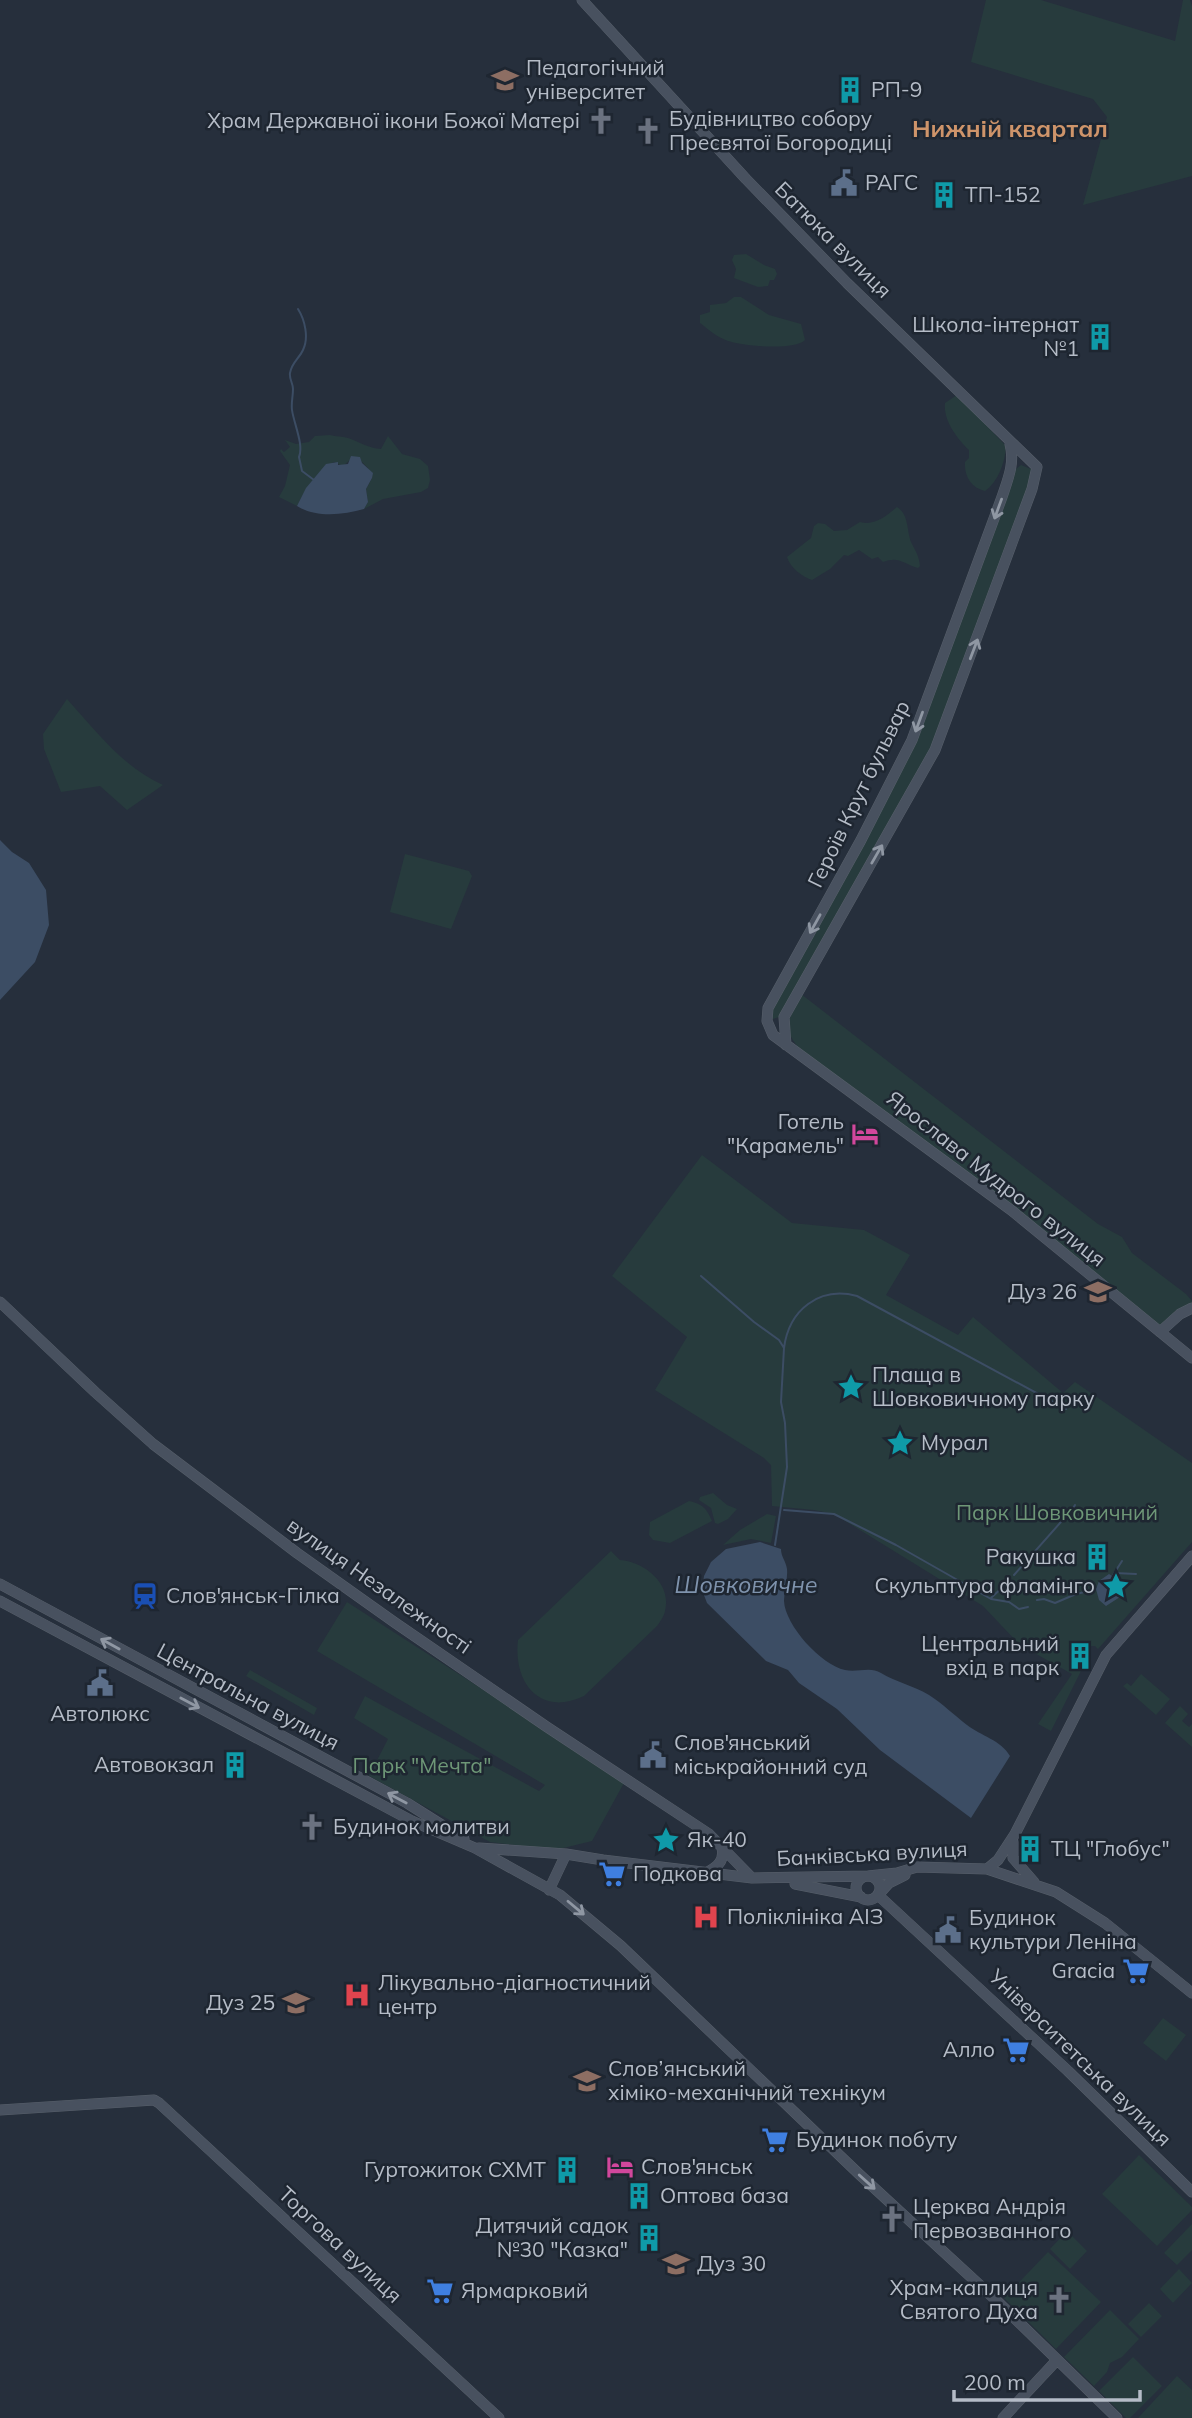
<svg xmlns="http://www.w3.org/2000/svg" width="1192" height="2418" viewBox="0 0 1192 2418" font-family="Mulish,sans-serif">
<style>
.green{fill:#273b3d}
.water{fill:#3c4d64}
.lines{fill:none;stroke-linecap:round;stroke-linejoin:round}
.stream{stroke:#3c4d64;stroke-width:2}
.secondary-casing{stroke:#575f6a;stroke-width:11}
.secondary{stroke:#48515f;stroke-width:10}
.oneway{stroke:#8f97a3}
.labels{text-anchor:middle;stroke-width:5;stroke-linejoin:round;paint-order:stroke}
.poi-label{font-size:21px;fill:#b5bcc7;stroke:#1e2631;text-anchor:start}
.street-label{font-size:21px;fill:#b5bcc7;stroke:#1e2631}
.park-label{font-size:21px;fill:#6e9777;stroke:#1e2631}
.water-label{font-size:23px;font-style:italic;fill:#7f93ad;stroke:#1e2631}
.quarter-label{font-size:24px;font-weight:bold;fill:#ce946a;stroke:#1e2631}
</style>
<rect width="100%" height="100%" fill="#262f3c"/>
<path class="green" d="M 986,0 L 1041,0 L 1175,41 L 1183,0 L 1190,0 L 1192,6 L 1192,176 L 1083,205 L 1107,117 L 1093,99 L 971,62 Z
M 746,254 L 764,265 L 775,269 L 777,274 L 774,280 L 770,280 L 768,286 L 758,287 L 734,278 L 736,269 L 732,260 L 734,255 Z
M 734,297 L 741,297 L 769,315 L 801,324 L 805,340 C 794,351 744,346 728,341 C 717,337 709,330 700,323 L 700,315 L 710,312 L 710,305 L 726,303 Z
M 957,395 L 1006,446 C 1005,463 998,482 985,491 C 971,488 964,476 965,462 L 969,458 L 969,450 C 957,439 943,420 945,403 Z
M 330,435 C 336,437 342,436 348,438 C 359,442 369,448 381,449 L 388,436 L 402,454 L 420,459 L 428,466 L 430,480 L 428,488 L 421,492 L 383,499 L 364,509 L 368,502 L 366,489 L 372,478 L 368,468 L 360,460 L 350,460 L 343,466 L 334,462 C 316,472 306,488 297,506 L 279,497 L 285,486 L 290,465 L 280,451 L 281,449 L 284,452 L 290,447 L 285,440 L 296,444 L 309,442 L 315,436 Z
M 1021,465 L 1031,469 L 1032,478 L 933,749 L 779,1017 L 773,1019 L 770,1017 L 770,1013 L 915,741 L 1016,469 Z
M 897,507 C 910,515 906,532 912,544 C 916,552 919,556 920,566 L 918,568 C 902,563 899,556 883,562 L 878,557 L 872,559 L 859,550 L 848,556 L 844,555 L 830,569 L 812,580 C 802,577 790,567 787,557 L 811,538 L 814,526 L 818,523 L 825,524 L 834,531 L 847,530 L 860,522 C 875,526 886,516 897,507 Z
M 67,699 C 95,730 124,768 163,785 L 127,810 L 100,786 L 61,792 L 44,749 L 43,734 Z
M 405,854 L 469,871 L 472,876 L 451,929 L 390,912 Z
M 801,994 L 1098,1224 L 1122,1237 L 1132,1253 L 1186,1294 L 1192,1301 L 1192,1310 L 1160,1325 L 1153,1322 L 807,1055 C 781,1033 786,1022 801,994 Z
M 702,1155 L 792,1223 L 864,1230 L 910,1255 L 886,1295 L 958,1335 L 973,1317 L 1063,1393 L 1075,1382 L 1192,1463 L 1192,1542 L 1098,1649 L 1095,1646 L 1089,1646 L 1078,1657 L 1076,1665 L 1081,1671 L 1051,1731 L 1038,1724 L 1072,1674 L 1020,1645 L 983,1606 L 834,1514 L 814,1510 L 772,1506 L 771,1465 L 764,1458 L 655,1390 L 687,1337 L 612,1276 Z
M 713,1493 L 727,1505 L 737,1509 L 728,1519 L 718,1524 L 715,1523 L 711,1508 L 699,1500 L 700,1497 Z
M 689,1501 C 703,1504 707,1509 712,1521 L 670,1543 L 653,1540 L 649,1535 L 650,1522 Z
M 767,1514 L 776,1516 L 771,1543 L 751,1539 L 723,1545 L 740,1530 Z
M 611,1551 L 620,1560 C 644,1562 672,1583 665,1611 C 664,1616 660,1622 657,1626 L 584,1696 C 540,1717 513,1683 518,1640 Z
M 347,1602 L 625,1781 L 592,1841 L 555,1850 L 490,1842 L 369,1776 L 388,1739 L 354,1718 L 365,1696 L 539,1791 L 545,1785 L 317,1651 Z
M 250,1670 L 317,1708 L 314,1715 L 246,1676 Z
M 1141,1674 L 1170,1699 L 1156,1715 L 1123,1686 L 1127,1683 L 1131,1686 Z
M 1180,1706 L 1188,1714 L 1182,1721 L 1189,1727 L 1192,1724 L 1192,1747 L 1165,1723 Z
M 1163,2018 L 1186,2035 L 1166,2061 L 1143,2043 Z
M 1139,2155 L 1192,2207 L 1192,2210 L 1157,2246 L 1102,2194 Z
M 1192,2224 L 1192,2250 L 1177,2265 L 1164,2253 Z
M 1067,2231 L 1087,2251 L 1070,2269 L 1050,2249 Z
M 1048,2252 L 1101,2302 L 1056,2349 L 1004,2298 Z
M 1179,2269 L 1192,2283 L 1173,2303 L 1160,2289 Z
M 1149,2303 L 1162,2316 L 1141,2337 L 1128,2324 Z
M 1110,2310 L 1139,2339 L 1122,2357 L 1110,2363 L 1107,2372 L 1094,2386 L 1064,2357 Z
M 1133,2357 L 1162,2386 L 1130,2418 L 1126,2418 L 1099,2391 Z
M 1177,2376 L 1192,2390 L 1192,2418 L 1138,2418 Z"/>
<path class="water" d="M 351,456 L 360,457 L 362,463 L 373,473 L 372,478 L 366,489 L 368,502 L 364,509 C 343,515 316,518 297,506 L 306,488 L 326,464 L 338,462 L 338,465 L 348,464 Z
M 0,840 L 12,852 L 29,863 L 46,890 L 49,925 L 35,962 L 0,1000 Z
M 760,1542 L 781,1549 C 781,1557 786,1561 787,1569 C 788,1580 784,1590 784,1601 C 785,1625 821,1665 845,1670 C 857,1673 870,1666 881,1673 C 896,1682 914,1686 929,1695 C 943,1704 954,1715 967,1725 C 981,1736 1001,1740 1010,1756 L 971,1818 L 880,1750 L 837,1709 L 799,1683 L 788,1670 L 766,1661 L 707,1603 L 702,1590 L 704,1576 L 711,1562 L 726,1549 Z
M 1109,1574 L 1120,1581 L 1124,1588 L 1120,1597 L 1106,1606 L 1099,1600 L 1096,1589 L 1099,1581 Z"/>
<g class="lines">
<path class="stream" d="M 298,309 C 305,320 309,338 303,350 C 299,359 292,362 290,373 C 289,379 293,383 293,389 C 293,397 291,402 292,410 C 294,424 304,445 299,457 L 302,471 L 314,480
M 701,1276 L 754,1322 L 779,1340 L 784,1348 L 781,1402 L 785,1423 L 787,1467 L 775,1545
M 784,1348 C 789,1310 819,1286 857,1296 L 1066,1409
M 784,1510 L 834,1514 L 896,1545 L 991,1599 L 1009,1602 L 1019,1609 L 1028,1607
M 1072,1510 L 1075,1505
M 1115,1573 L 1136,1574
M 1014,1575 L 1068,1514
M 1113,1575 L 1122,1561
M 991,1598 L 1006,1584
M 1037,1600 L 1044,1599 L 1055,1603 L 1076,1594 L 1097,1589"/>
<defs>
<path id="secondary" d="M 582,0 L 746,179 L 847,283 L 1037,467 L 1032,489 L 935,750 L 784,1017 L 786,1045
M 1010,444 C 1015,463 1008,479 1002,497 L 912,740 L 861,840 L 768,1008 L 767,1021 L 773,1035 L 1011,1210 L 1192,1358
M 0,1302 L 95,1392 L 153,1444 L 297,1553 L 394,1622 L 547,1727 L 709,1834 L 752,1878
M 1160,1332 L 1180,1314 L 1192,1308
M 0,1584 L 407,1803 L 464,1839
M 0,1601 L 412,1821 L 475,1848 L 560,1895 L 621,1946 L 859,2174 L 997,2301 L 1117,2418
M 1013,1842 L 1013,1858 L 1034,1882
M 479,1848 L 566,1854 L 603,1860 L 752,1878 L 868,1876 L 897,1873 L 917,1867 L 987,1869 L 1056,1892 L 1105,1923 L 1192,1993
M 987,1869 L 998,1860 L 1015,1834 L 1106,1655 L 1192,1556
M 706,1873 C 717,1867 725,1861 722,1848
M856 1888a12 12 0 1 1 24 0a12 12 0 1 1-24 0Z
M 795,1884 L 861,1897
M 549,1890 L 566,1854
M 879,1894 L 889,1883 L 905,1875
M 878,1895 L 1068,2071 L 1192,2192
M 0,2110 L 154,2100 L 159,2103 L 499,2418
M 1003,2418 L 1057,2360"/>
</defs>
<use href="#secondary" class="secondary-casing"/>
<use href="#secondary" class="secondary"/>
</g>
<defs><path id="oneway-shaft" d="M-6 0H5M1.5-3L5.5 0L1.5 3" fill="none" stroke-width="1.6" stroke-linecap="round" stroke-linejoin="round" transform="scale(1.75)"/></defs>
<g class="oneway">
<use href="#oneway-shaft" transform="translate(998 509) rotate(110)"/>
<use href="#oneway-shaft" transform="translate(974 649) rotate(-69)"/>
<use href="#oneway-shaft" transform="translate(919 722) rotate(110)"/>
<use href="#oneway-shaft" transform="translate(877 854) rotate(-60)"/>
<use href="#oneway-shaft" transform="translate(815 924) rotate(119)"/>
<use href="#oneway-shaft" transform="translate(110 1644) rotate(-151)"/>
<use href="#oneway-shaft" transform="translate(190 1703) rotate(28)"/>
<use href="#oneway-shaft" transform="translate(397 1798) rotate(-152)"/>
<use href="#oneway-shaft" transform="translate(576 1908) rotate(40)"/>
<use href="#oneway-shaft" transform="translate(867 2182) rotate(42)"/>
</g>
<defs>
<symbol id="university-bare" viewBox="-9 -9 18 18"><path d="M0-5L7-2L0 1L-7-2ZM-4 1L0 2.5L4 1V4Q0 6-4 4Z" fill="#8d6e63" stroke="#1e2631" stroke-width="2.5" paint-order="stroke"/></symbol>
<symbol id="building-bare" viewBox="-9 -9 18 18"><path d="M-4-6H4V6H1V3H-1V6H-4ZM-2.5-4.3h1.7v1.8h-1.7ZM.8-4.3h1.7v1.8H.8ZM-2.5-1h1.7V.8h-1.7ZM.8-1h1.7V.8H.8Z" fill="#0f9aa8" stroke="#1e2631" stroke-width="2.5" paint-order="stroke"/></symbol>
<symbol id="church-bare" viewBox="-9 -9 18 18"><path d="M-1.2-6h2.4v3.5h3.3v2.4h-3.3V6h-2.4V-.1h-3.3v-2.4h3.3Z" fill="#6b7280" stroke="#1e2631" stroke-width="2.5" paint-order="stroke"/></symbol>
<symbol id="civic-bare" viewBox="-9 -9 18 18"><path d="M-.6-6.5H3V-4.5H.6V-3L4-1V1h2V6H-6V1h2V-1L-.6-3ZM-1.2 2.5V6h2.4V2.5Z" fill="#5c6f8a" stroke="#1e2631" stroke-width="2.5" paint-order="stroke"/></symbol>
<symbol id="hotel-bare" viewBox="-9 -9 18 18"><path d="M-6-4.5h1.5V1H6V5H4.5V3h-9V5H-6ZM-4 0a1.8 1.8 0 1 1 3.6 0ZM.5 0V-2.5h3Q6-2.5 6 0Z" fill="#d1479c" stroke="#1e2631" stroke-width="2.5" paint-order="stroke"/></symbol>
<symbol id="school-bare" viewBox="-9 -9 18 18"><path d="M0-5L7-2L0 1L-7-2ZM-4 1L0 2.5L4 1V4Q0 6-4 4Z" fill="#8d6e63" stroke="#1e2631" stroke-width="2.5" paint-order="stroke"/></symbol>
<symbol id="sight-bare" viewBox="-9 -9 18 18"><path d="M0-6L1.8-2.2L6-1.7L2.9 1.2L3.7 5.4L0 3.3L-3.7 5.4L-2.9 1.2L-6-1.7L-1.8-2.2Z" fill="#0f9aa8" stroke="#1e2631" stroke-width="2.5" paint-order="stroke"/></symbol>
<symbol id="station-bare" viewBox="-9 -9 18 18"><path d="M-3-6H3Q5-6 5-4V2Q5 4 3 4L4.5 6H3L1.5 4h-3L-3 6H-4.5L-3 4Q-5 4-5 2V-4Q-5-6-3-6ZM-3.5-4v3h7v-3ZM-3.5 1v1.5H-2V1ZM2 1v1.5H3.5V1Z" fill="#1a4fb4" stroke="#1e2631" stroke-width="2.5" paint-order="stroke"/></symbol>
<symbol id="supermarket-bare" viewBox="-9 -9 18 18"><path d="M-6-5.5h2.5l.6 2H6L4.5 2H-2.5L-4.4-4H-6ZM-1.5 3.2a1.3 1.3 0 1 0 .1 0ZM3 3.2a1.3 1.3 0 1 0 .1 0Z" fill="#3f7fe0" stroke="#1e2631" stroke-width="2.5" paint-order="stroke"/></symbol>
<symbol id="hospital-bare" viewBox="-9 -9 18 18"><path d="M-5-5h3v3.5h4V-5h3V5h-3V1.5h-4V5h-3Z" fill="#e0444e" stroke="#1e2631" stroke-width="2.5" paint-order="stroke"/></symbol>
</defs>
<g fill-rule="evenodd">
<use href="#university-bare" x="486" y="61" width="38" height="38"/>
<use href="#building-bare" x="831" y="71" width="38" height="38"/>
<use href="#church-bare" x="582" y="102" width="38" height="38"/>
<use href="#church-bare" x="629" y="112" width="38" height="38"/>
<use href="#civic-bare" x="825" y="164" width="38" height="38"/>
<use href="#building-bare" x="925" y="176" width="38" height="38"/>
<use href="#building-bare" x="1081" y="318" width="38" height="38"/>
<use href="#hotel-bare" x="846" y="1115" width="38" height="38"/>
<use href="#school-bare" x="1079" y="1273" width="38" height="38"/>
<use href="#sight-bare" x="832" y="1368" width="38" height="38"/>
<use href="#sight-bare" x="881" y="1424" width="38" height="38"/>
<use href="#building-bare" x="1078" y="1538" width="38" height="38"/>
<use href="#sight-bare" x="1097" y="1567" width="38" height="38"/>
<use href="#station-bare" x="126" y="1577" width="38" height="38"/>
<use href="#building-bare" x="1061" y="1637" width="38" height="38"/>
<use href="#civic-bare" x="81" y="1664" width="38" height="38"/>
<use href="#civic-bare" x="634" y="1736" width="38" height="38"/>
<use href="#building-bare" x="216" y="1746" width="38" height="38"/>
<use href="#church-bare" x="293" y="1808" width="38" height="38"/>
<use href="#sight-bare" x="647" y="1821" width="38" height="38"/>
<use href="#building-bare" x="1011" y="1830" width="38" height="38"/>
<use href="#supermarket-bare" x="593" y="1855" width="38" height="38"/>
<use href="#hospital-bare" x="687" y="1898" width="38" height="38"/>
<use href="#civic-bare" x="929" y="1911" width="38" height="38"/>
<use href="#supermarket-bare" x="1117" y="1952" width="38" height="38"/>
<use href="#hospital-bare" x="338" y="1976" width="38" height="38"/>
<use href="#school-bare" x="277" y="1984" width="38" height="38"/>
<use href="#supermarket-bare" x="997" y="2031" width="38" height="38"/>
<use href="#university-bare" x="568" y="2062" width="38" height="38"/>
<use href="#supermarket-bare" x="756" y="2121" width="38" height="38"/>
<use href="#hotel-bare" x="601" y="2148" width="38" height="38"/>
<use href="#building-bare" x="548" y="2151" width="38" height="38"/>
<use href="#building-bare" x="620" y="2177" width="38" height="38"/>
<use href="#church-bare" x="873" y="2200" width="38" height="38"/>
<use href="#building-bare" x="630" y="2219" width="38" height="38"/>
<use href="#school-bare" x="657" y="2245" width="38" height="38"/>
<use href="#supermarket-bare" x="421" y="2272" width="38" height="38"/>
<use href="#church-bare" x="1040" y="2281" width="38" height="38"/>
</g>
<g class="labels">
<g class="poi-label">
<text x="526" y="75">Педагогічний<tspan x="526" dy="24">університет</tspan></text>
<text x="871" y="97">РП-9</text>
<text x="669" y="126">Будівництво собору<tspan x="669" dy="24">Пресвятої Богородиці</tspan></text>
<text x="580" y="128" text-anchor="end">Храм Державної ікони Божої Матері</text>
<text x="865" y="190">РАГС</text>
<text x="965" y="202">ТП-152</text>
<text x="1079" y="332" text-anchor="end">Школа-інтернат<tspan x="1079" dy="24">№1</tspan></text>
<text x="844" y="1129" text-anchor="end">Готель<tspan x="844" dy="24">"Карамель"</tspan></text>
<text x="1077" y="1299" text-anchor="end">Дуз 26</text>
<text x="872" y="1382">Плаща в<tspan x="872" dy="24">Шовковичному парку</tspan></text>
<text x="921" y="1450">Мурал</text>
<text x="1076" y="1564" text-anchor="end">Ракушка</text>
<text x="1095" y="1593" text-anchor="end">Скульптура фламінго</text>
<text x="166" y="1603">Слов'янськ-Гілка</text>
<text x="1059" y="1651" text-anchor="end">Центральний<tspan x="1059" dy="24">вхід в парк</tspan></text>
<text x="100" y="1721" text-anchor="middle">Автолюкс</text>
<text x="674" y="1750">Слов'янський<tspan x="674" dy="24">міськрайонний суд</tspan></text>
<text x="214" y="1772" text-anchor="end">Автовокзал</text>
<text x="333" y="1834">Будинок молитви</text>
<text x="687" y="1847">Як-40</text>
<text x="1051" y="1856">ТЦ "Глобус"</text>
<text x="633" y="1881">Подкова</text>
<text x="727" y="1924">Поліклініка АІЗ</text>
<text x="969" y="1925">Будинок<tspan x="969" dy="24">культури Леніна</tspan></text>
<text x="1115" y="1978" text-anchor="end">Gracia</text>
<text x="378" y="1990">Лікувально-діагностичний<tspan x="378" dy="24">центр</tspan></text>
<text x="275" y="2010" text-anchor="end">Дуз 25</text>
<text x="995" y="2057" text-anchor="end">Алло</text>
<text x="608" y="2076">Слов’янський<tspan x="608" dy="24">хіміко-механічний технікум</tspan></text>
<text x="796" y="2147">Будинок побуту</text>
<text x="641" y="2174">Слов'янськ</text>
<text x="546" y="2177" text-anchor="end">Гуртожиток СХМТ</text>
<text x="660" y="2203">Оптова база</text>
<text x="913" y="2214">Церква Андрія<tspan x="913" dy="24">Первозванного</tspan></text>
<text x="628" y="2233" text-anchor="end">Дитячий садок<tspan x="628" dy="24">№30 "Казка"</tspan></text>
<text x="697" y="2271">Дуз 30</text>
<text x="1038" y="2295" text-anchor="end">Храм-каплиця<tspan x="1038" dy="24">Святого Духа</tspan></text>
<text x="461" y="2298">Ярмарковий</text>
</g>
<g class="street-label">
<text transform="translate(833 240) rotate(45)" y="7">Батюка вулиця</text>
<text transform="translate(859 794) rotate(-64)" y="7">Героїв Крут бульвар</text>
<text transform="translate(996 1179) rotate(38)" y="7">Ярослава Мудрого вулиця</text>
<text transform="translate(379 1586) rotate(35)" y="7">вулиця Незалежності</text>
<text transform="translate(248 1697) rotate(28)" y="7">Центральна вулиця</text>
<text transform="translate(872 1854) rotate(-3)" y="7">Банківська вулиця</text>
<text transform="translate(1080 2058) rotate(44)" y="7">Університетська вулиця</text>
<text transform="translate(340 2245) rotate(43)" y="7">Торгова вулиця</text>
</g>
<g class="park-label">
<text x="1057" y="1520">Парк Шовковичний</text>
<text x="422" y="1773">Парк "Мечта"</text>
</g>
<g class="water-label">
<text x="746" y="1593">Шовковичне</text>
</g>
<g class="quarter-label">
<text x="1010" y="137">Нижній квартал</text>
</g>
</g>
<path d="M954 2390v10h186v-10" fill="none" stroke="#b5bcc7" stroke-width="3.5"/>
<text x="964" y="2390" font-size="21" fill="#b5bcc7" stroke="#1e2631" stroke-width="5" paint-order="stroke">200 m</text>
</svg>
